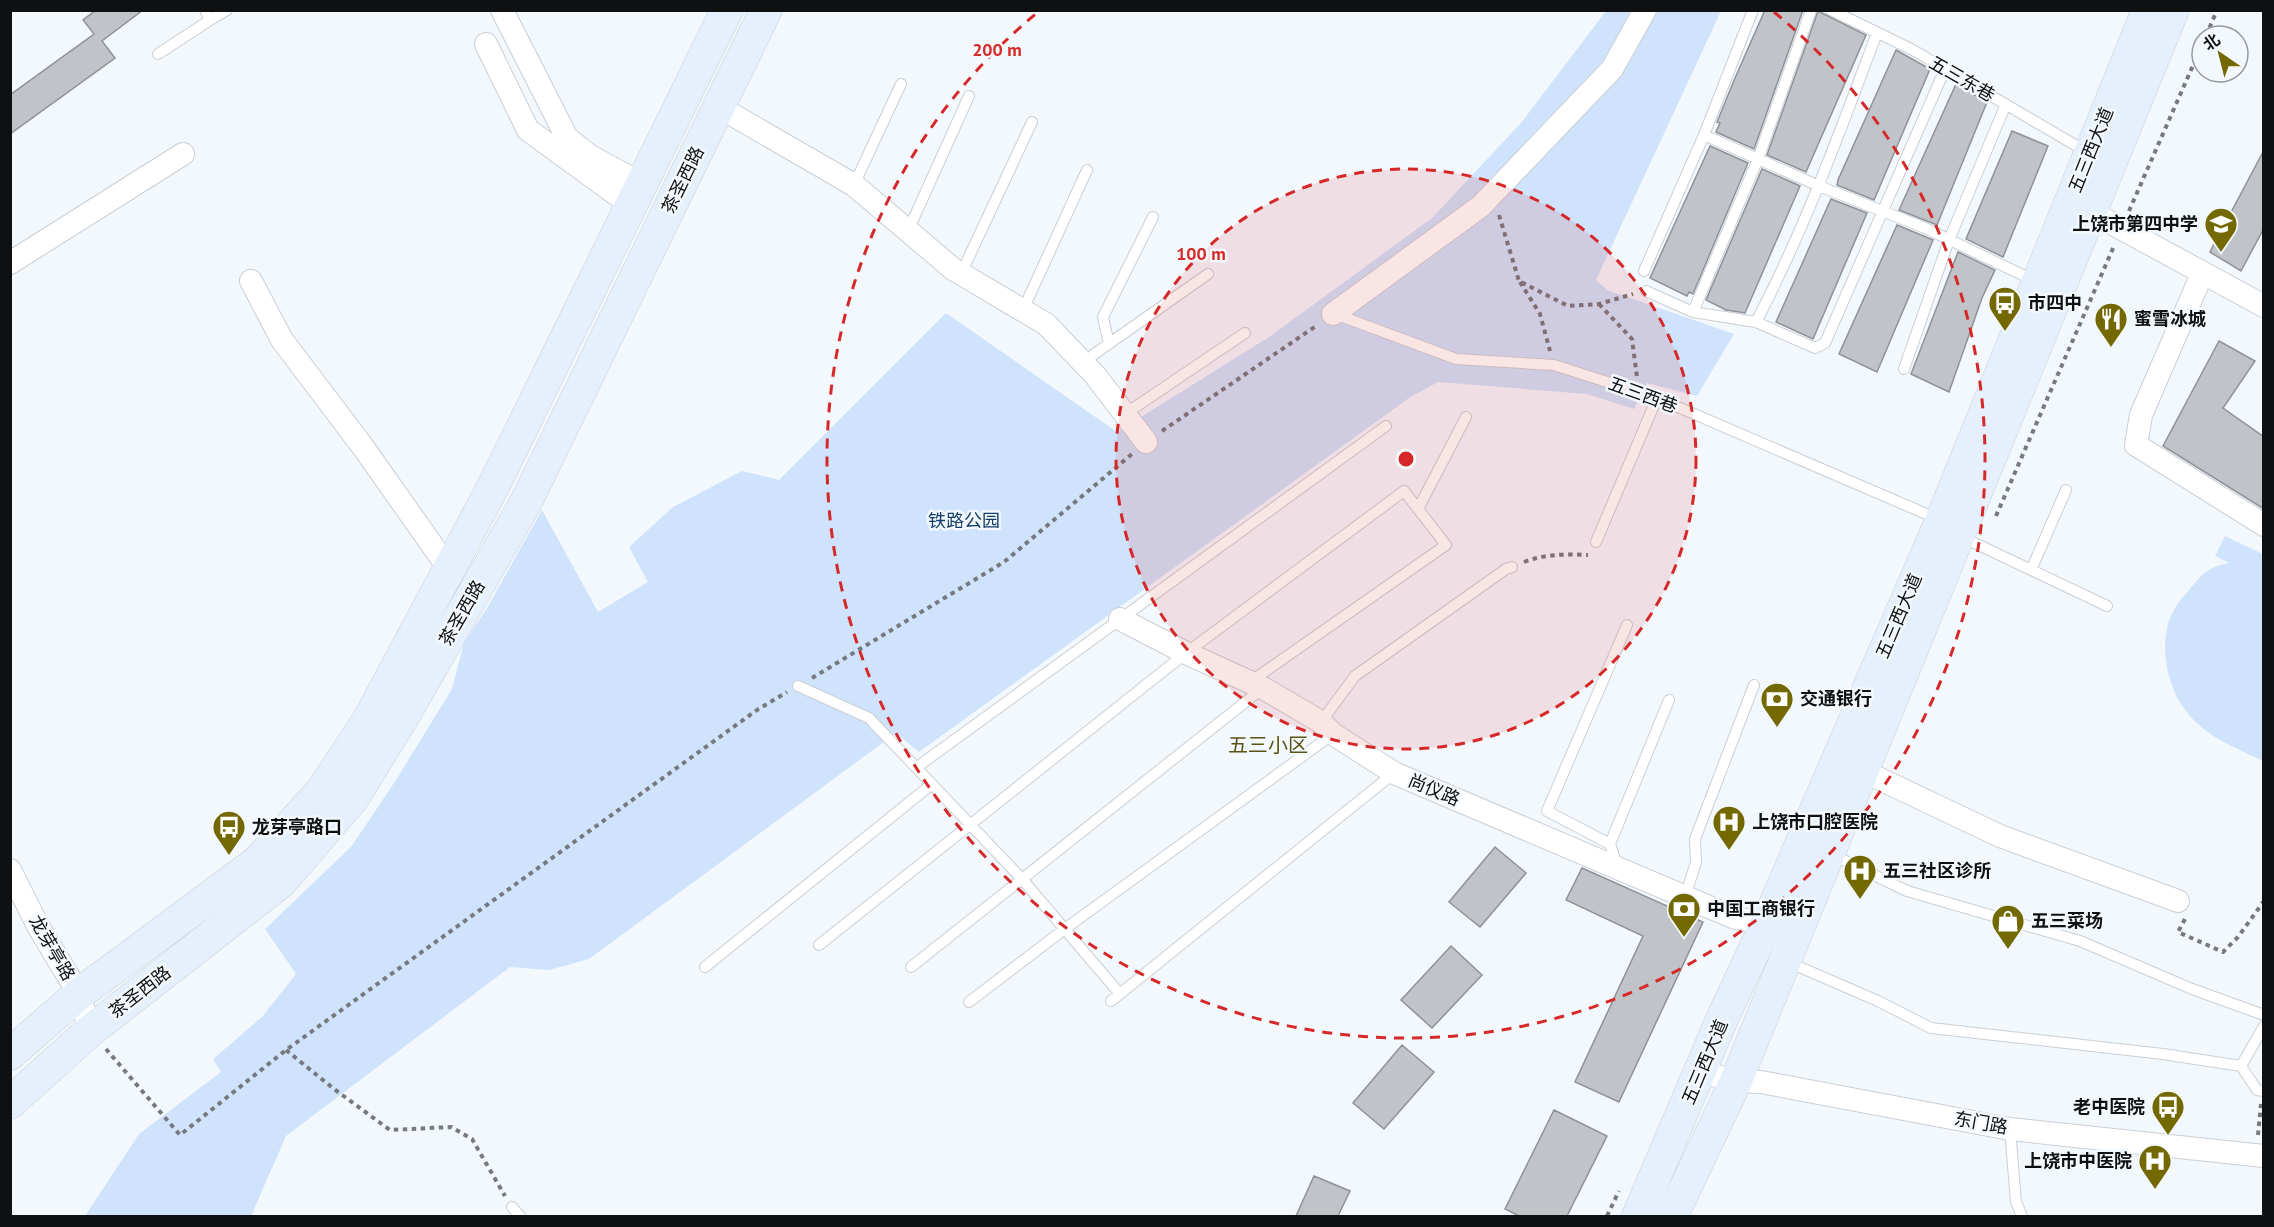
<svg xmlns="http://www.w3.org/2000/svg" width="2274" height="1227" viewBox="0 0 2274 1227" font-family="'PT Sans','Noto Sans SC',sans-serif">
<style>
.green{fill:#cfe3fc}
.building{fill:#c0c4c9;stroke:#8e9297;stroke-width:1.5}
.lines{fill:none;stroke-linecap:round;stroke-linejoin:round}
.service-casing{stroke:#cacfd4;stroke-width:12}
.minor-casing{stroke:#cacfd4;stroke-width:24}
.secondary-casing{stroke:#cacfd4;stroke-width:33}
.path{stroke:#76797d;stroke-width:4;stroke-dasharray:4.5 4.5;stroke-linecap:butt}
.service{stroke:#fff;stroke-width:10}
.minor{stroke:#fff;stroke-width:22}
.secondary{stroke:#e6f0fc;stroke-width:32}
.ring{fill:none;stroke:#d62828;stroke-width:3;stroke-dasharray:10 8}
.labels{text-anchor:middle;stroke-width:5;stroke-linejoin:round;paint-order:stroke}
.street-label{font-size:18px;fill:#0e1012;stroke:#f3f8fd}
.poi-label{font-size:18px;font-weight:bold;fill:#0e1012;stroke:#f3f8fd;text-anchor:start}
.park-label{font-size:18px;fill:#123d6a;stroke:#f3f8fd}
.neighbourhood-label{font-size:20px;fill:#5a5315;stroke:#f3f8fd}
.centre{fill:#d62828;stroke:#f3f8fd;stroke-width:3}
.ring-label{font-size:18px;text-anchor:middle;font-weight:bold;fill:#d62828;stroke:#f3f8fd;stroke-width:5;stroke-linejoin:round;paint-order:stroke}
</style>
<rect width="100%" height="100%" fill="#f3f8fd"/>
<path class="green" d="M 1606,11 L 1721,11 L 1596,280 L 1607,290 L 1734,334 L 1697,396 L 1647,383 L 1634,409 L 1587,394 L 1438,382 L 1409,398 L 919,752 L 896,733 L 589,959 L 549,970 L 510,967 L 286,1136 L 251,1216 L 85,1216 L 139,1134 L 221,1072 L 213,1059 L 262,1017 L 296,974 L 265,929 L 351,847 L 396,780 L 452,689 L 464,643 L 487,608 L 542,510 L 598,612 L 648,582 L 629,547 L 673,507 L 742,471 L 779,480 L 946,313 L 1117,432 L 1269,337 L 1432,218 L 1521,123 Z
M 2225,536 L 2263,554 L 2263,761 C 2237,748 2210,739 2190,716 C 2166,689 2156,640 2175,608 C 2178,602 2184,596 2189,590 C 2202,574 2208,567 2229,563 L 2215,556 Z"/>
<path class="building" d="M 96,10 L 143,10 L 102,41 L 115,58 L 10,134 L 10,95 L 94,34 L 83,20 Z
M 1765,10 L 1803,10 L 1754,149 L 1716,132 L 1720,123 L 1717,122 L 1735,78 Z
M 1818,11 L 1866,35 L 1806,172 L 1767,155 Z
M 1896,50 L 1930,69 L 1874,200 L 1837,185 L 1838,180 Z
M 1956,84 L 1987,102 L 1937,225 L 1899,210 Z
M 2012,131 L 2048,146 L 2003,257 L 1966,239 Z
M 1710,146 L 1748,163 L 1693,294 L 1689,292 L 1687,296 L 1650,278 Z
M 2264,150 L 2264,228 L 2241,271 L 2210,252 Z
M 1762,169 L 1800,186 L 1745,313 L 1726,310 L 1706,300 Z
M 1831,199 L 1867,213 L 1813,339 L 1776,322 Z
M 1897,225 L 1933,240 L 1877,372 L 1839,354 Z
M 1958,252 L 1995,270 L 1982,298 L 1949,392 L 1911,374 Z
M 2219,341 L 2255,361 L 2223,408 L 2264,437 L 2264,509 L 2163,446 Z
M 1495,847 L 1526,873 L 1480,927 L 1449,902 Z
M 1582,868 L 1703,922 L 1619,1102 L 1575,1082 L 1643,936 L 1566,900 Z
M 1451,946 L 1482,975 L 1432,1028 L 1401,1000 Z
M 1402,1045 L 1434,1072 L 1384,1129 L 1353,1103 Z
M 1554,1110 L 1607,1136 L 1567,1216 L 1519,1216 L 1505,1209 Z
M 1314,1176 L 1350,1191 L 1338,1216 L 1296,1216 Z"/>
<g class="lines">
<defs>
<path id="service" d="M 205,10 L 210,20 L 227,10
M 1811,10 L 1758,159 L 1693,312 L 1756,322 C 1805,229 1840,131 1877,33
M 1831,10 L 1913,50 L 2087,152
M 158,54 L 210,20
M 1704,135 L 1819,186 L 1925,228 L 2035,281
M 854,185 L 901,84
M 908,231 L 969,96
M 1644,271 L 1704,135 L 1753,10
M 961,274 L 1032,122
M 1646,291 L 1693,312
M 1023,310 L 1087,170
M 1335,314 L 1456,359 L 1554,365 L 1657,398 L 1938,519
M 1756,322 L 1815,348 L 1825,343 L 1945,69
M 1109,344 L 1103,317 L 1153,217
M 1083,362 L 1208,274
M 1904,369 L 1949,240 L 2006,104
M 1125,414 L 1245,333
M 1418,509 L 1466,417
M 1962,537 L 2107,606
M 1596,542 L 1657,398
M 2031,570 L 2066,490
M 798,686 L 869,718 L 1022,879 L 1120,994
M 1321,722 L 1355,676 L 1506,569 L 1512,567
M 917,767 L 1386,426
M 1610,844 L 1669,700
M 1831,854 L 1907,891 L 2080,941 L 2192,989 L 2264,1015
M 1617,865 L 1610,844 L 1547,811 L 1627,625
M 1685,897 L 1696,862 L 1695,839 L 1754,685
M 819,945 L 1186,653 L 1404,491 L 1446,545 L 1250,682
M 1788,962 L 1878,1001 L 1931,1028 L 2163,1054 L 2241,1066 L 2257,1090 L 2264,1091
M 705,967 L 932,784
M 911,967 L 1263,688
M 1111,1001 L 1394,773
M 969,1002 L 1066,928 L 1333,734
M 2241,1066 L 2264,1026
M 2010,1129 L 2016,1202 L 2022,1216
M 512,1207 L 520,1216"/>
<path id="minor" d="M 502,10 L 567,138 L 590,156 L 642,184
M 486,44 L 528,130 L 631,205
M 719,107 L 854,185 L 953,269 L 1046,324 L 1095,375 L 1146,442
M 2091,212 L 2264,306
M 10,263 L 183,154
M 2202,274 L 2141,415 L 2136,445 L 2264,525
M 251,281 L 282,340 L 363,447 L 449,569
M 1333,314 L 1481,206 L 1612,69 L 1645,10
M 1120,619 L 1186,653 L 1263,688 L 1321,722 L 1333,734 L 1394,773 L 1735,918 L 1748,920 L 1765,927
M 1863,771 L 2000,836 L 2178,901
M 10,870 L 38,926 L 79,994 L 90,1031
M 1701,1072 L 1736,1081 L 1761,1082 L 2010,1129 L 2264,1156"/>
<path id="secondary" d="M 10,1054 L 79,994 L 257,862 L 321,792 L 369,719 L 494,485 L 727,10
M 10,1103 L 90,1031 L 281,882 L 353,798 L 403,717 L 526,502 L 766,10
M 1638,1216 L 1722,1019 L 1765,927 L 1941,521 L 2148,10
M 1672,1216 L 1736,1081 L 2173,10"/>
</defs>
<use href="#service" class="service-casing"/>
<use href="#minor" class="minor-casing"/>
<use href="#secondary" class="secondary-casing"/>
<path class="path" d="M 2206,36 L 2217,10
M 2129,211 L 2202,45
M 1499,215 L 1519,281 L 1568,306 L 1599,304 L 1633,294
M 1520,282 L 1540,314 L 1550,351
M 1599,304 L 1632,339 L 1637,377
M 1162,431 L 1316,326
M 1996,516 L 2114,246
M 1524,562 C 1545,554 1565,554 1588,555
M 812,678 L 1004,562 L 1132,454
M 2185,919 L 2178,932 L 2223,952 L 2238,937 L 2264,901
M 106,1049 L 180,1135 L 286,1050 L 757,710 L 787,692
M 286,1050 L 334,1089 L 390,1130 L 451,1127 L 472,1139 L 505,1196
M 2258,1135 L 2261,1104
M 1607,1216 L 1619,1191"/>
<use href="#service" class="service"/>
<use href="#minor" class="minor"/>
<use href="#secondary" class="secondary"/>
</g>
<circle cx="1406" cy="459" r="290" fill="#d62828" fill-opacity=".12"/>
<g class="ring">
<circle cx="1406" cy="459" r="290"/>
<path d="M1774 12A579 579 0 1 1 1038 12"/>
</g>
<defs>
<symbol id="school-pin" viewBox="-11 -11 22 30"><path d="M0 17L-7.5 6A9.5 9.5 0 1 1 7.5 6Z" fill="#736900" stroke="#f3f8fd"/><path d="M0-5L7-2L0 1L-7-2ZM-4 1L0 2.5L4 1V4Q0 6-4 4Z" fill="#fff"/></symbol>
<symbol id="bus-pin" viewBox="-11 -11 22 30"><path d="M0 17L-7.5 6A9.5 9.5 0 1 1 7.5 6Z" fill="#736900" stroke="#f3f8fd"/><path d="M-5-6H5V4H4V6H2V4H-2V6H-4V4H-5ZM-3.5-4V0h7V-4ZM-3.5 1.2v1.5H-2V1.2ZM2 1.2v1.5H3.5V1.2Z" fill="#fff"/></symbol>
<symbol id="restaurant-pin" viewBox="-11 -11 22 30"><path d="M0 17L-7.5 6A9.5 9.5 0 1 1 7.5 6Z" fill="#736900" stroke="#f3f8fd"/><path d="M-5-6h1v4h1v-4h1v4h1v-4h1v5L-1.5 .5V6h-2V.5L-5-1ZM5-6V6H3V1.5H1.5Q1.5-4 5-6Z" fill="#fff"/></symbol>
<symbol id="bank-pin" viewBox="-11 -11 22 30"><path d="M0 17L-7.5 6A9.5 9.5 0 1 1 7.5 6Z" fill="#736900" stroke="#f3f8fd"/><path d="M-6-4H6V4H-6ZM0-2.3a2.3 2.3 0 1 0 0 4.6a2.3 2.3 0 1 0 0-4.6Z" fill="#fff"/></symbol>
<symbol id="hospital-pin" viewBox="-11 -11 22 30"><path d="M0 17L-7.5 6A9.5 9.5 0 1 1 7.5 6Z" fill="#736900" stroke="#f3f8fd"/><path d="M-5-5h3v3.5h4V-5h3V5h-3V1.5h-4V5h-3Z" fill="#fff"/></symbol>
<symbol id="shop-pin" viewBox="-11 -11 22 30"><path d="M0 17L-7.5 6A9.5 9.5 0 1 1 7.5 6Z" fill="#736900" stroke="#f3f8fd"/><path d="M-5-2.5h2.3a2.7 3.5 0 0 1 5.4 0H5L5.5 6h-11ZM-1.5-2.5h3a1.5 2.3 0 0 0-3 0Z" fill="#fff"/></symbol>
</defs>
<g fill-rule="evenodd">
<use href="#school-pin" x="2202" y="205" width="38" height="52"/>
<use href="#bus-pin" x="1986" y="284" width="38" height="52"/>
<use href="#restaurant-pin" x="2092" y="300" width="38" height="52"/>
<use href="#bank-pin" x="1758" y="680" width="38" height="52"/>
<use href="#hospital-pin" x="1710" y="803" width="38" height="52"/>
<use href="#bus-pin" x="210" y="808" width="38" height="52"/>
<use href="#hospital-pin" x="1841" y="852" width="38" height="52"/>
<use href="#bank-pin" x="1665" y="890" width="38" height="52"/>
<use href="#shop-pin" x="1989" y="902" width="38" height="52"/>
<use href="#bus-pin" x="2149" y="1088" width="38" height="52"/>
<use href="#hospital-pin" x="2136" y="1142" width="38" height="52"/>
</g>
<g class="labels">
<g class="street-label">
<text transform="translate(1962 79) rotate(30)" y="6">五三东巷</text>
<text transform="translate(2091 150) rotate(-68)" y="6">五三西大道</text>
<text transform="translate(683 180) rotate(-64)" y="6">茶圣西路</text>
<text transform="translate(1643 395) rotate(20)" y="6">五三西巷</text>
<text transform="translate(462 613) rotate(-60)" y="6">茶圣西路</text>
<text transform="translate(1899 616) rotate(-67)" y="6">五三西大道</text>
<text transform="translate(1434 790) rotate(23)" y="6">尚仪路</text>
<text transform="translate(52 948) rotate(60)" y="6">龙芽亭路</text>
<text transform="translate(140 992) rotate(-38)" y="6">茶圣西路</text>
<text transform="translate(1705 1062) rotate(-67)" y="6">五三西大道</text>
<text transform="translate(1981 1123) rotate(10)" y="6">东门路</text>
</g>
<g class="poi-label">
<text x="2198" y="230" text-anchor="end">上饶市第四中学</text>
<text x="2028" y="309">市四中</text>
<text x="2134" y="325">蜜雪冰城</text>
<text x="1800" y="705">交通银行</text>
<text x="1752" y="828">上饶市口腔医院</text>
<text x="252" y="833">龙芽亭路口</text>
<text x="1883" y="877">五三社区诊所</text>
<text x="1707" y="915">中国工商银行</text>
<text x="2031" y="927">五三菜场</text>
<text x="2145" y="1113" text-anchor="end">老中医院</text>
<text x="2132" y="1167" text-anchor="end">上饶市中医院</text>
</g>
<g class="park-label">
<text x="964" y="527">铁路公园</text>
</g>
<g class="neighbourhood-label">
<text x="1268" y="752">五三小区</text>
</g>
</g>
<circle cx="1406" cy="459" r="9" class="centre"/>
<g class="ring-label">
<text x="997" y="56">200 m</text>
<text x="1201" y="260">100 m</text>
</g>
<rect width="2274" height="1227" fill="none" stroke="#0e1012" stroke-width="24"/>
<g transform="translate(2220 54) rotate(325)"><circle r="28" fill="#f3f8fd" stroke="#979b9f" stroke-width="1.5"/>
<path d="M0-4.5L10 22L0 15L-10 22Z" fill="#736900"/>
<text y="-9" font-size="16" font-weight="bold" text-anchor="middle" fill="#0e1012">北</text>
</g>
</svg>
